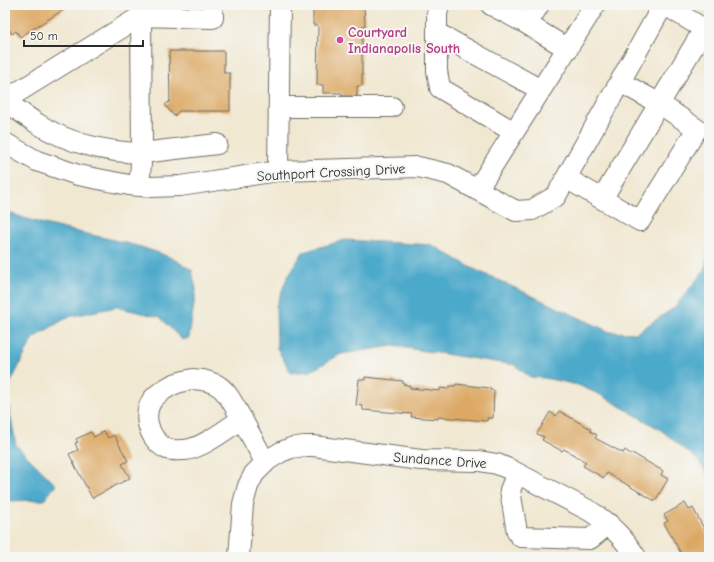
<svg xmlns="http://www.w3.org/2000/svg" width="714" height="562" viewBox="0 0 714 562" font-family="'Comic Neue',sans-serif">
<style>
.water{fill:#4ca9ca;stroke:#3c6a7a}
.building{fill:#dca864}
.lines{fill:none;stroke-linecap:round;stroke-linejoin:round}
.minor-casing{stroke:#706d65;stroke-width:22}
.minor{stroke:#fff;stroke-width:20}
.hotel-dot{fill:#d1479c;stroke:#f6f6f2;stroke-width:1.5}
.labels{text-anchor:middle;stroke-width:4;stroke-linejoin:round;paint-order:stroke}
.hotel-label{font-size:14px;font-weight:bold;fill:#b23c85;stroke:#f6f6f2;text-anchor:start}
.street-label{font-size:14px;fill:#2b2b2b;stroke:#f6f6f2}
</style>
<rect width="100%" height="100%" fill="#f6f6f2"/>
<filter id="ink" filterUnits="userSpaceOnUse"><feTurbulence type="fractalNoise" baseFrequency=".025" numOctaves="2"/><feDisplacementMap in="SourceGraphic" scale="8" xChannelSelector="R" yChannelSelector="G"/><feConvolveMatrix kernelMatrix="1 2 1 2 8 2 1 2 1" color-interpolation-filters="sRGB"/></filter>
<filter id="wash" filterUnits="userSpaceOnUse"><feTurbulence type="fractalNoise" baseFrequency=".012" numOctaves="4" result="noise"/><feDisplacementMap in="SourceGraphic" scale="16" xChannelSelector="R" yChannelSelector="G"/><feGaussianBlur stdDeviation="0.9" result="paint"/><feColorMatrix in="noise" values="0 0 0 0 0 0 0 0 0 0 0 0 0 0 0 0 0 1.4 0 .05"/><feComposite in="paint" operator="in"/></filter>
<g filter="url(#wash)">
<rect width="100%" height="100%" fill="#f1e8d2"/>
<path class="water" d="M 5,211 C 56,232 111,235 162,254 C 173,258 183,265 192,270 L 196,290 L 189,338 L 182,340 L 160,317 L 116,307 L 68,317 L 33,338 L 6,392 L 16,445 L 56,485 L 44,500 L 5,501 Z
M 345,240 L 432,245 L 472,268 L 610,332 L 636,333 L 674,308 L 704,271 L 709,248 L 709,476 L 698,460 L 661,430 L 601,395 L 578,385 L 545,378 L 530,377 L 515,365 L 393,346 L 341,354 L 311,371 L 291,373 L 277,348 L 276,306 L 287,278 L 303,252 Z"/>
<g id="blocks">
<path class="building" d="M 5,5 L 71,5 L 20,37 L 16,31 L 12,34 L 5,23 Z
M 313,5 L 364,5 L 365,26 L 362,26 L 362,86 L 357,86 L 357,96 L 342,96 L 342,93 L 323,93 L 323,85 L 317,85 L 318,25 L 313,25 Z
M 169,51 L 224,51 L 224,73 L 230,73 L 230,111 L 179,111 L 174,116 L 165,105 L 170,101 Z
M 365,377 L 403,381 L 403,384 L 410,386 L 410,388 L 440,391 L 440,388 L 449,389 L 449,386 L 455,386 L 456,384 L 490,388 L 490,390 L 494,390 L 493,418 L 487,418 L 487,421 L 438,417 L 438,419 L 411,417 L 412,414 L 363,410 L 363,406 L 356,405 L 359,379 L 365,380 Z
M 559,411 L 591,429 L 590,431 L 597,435 L 595,438 L 623,453 L 625,450 L 631,454 L 632,453 L 663,471 L 661,475 L 668,479 L 655,501 L 607,473 L 604,478 L 583,466 L 586,462 L 564,449 L 562,451 L 542,440 L 544,437 L 537,434 L 550,412 L 556,416 Z
M 104,431 L 108,438 L 114,435 L 128,461 L 122,464 L 130,478 L 92,498 L 69,454 L 78,450 L 75,443 L 78,442 L 76,439 L 91,432 L 94,437 Z
M 685,503 L 689,510 L 693,508 L 709,538 L 709,557 L 683,557 L 664,523 L 668,521 L 664,515 Z"/>
</g>
</g>
<g filter="url(#ink)">
<use href="#blocks" fill-opacity="0" stroke="#706d65" stroke-width="1"/>
<g class="lines">
<defs>
<path id="minor" d="M 439,5 L 437,14 L 437,71 L 440,88 L 514,132
M 491,5 L 527,24 L 539,5
M 141,16 L 142,153 L 217,144
M 527,24 L 568,49
M 437,33 L 541,90
M 5,100 L 141,16 L 213,18 L 213,5
M 5,101 C 16,109 27,117 38,124 C 68,143 106,152 142,153 L 139,186
M 279,107 L 392,107
M 5,143 L 37,161 L 78,175 L 129,185 L 151,187 L 180,186 L 278,171 L 418,167 L 448,174 L 516,211 L 532,210 L 556,196 L 663,5
M 278,171 L 280,5
M 566,178 L 602,199 L 704,29 L 665,5
M 477,190 L 595,5
M 602,199 L 640,221 L 697,129 L 660,104 L 620,82
M 193,379 C 225,381 227,394 242,419 C 226,429 203,448 185,450 C 180,450 173,451 167,449 C 148,440 139,410 157,395 C 164,389 175,383 184,381 C 187,380 190,380 193,379 Z
M 242,419 L 265,462
M 517,473 L 510,490 L 517,532 L 521,537 L 590,539 L 609,524
M 239,557 L 243,504 L 248,486 L 254,474 L 268,460 L 281,452 L 291,448 L 304,446 L 313,446 L 421,460 L 479,461 L 497,464 L 509,469 L 590,511 C 610,524 623,537 636,557"/>
</defs>
<use href="#minor" class="minor-casing"/>
<use href="#minor" class="minor"/>
</g>
</g>
<circle class="hotel-dot" cx="340" cy="40" r="4"/>
<g class="labels">
<g class="hotel-label">
<text x="348" y="37">Courtyard<tspan x="348" dy="16">Indianapolis South</tspan></text>
</g>
<g class="street-label">
<text transform="translate(331 172) rotate(-3)" y="5">Southport Crossing Drive</text>
<text transform="translate(440 460) rotate(4)" y="5">Sundance Drive</text>
</g>
</g>
<rect width="714" height="562" fill="none" stroke="#f6f6f2" stroke-width="20"/>
<path d="M24 40v6h119v-6" fill="none" stroke="#2b2b2b" stroke-width="2"/>
<text x="30" y="40" font-size="12" fill="#2b2b2b" stroke="#f6f6f2" stroke-width="3" paint-order="stroke">50 m</text>
</svg>
